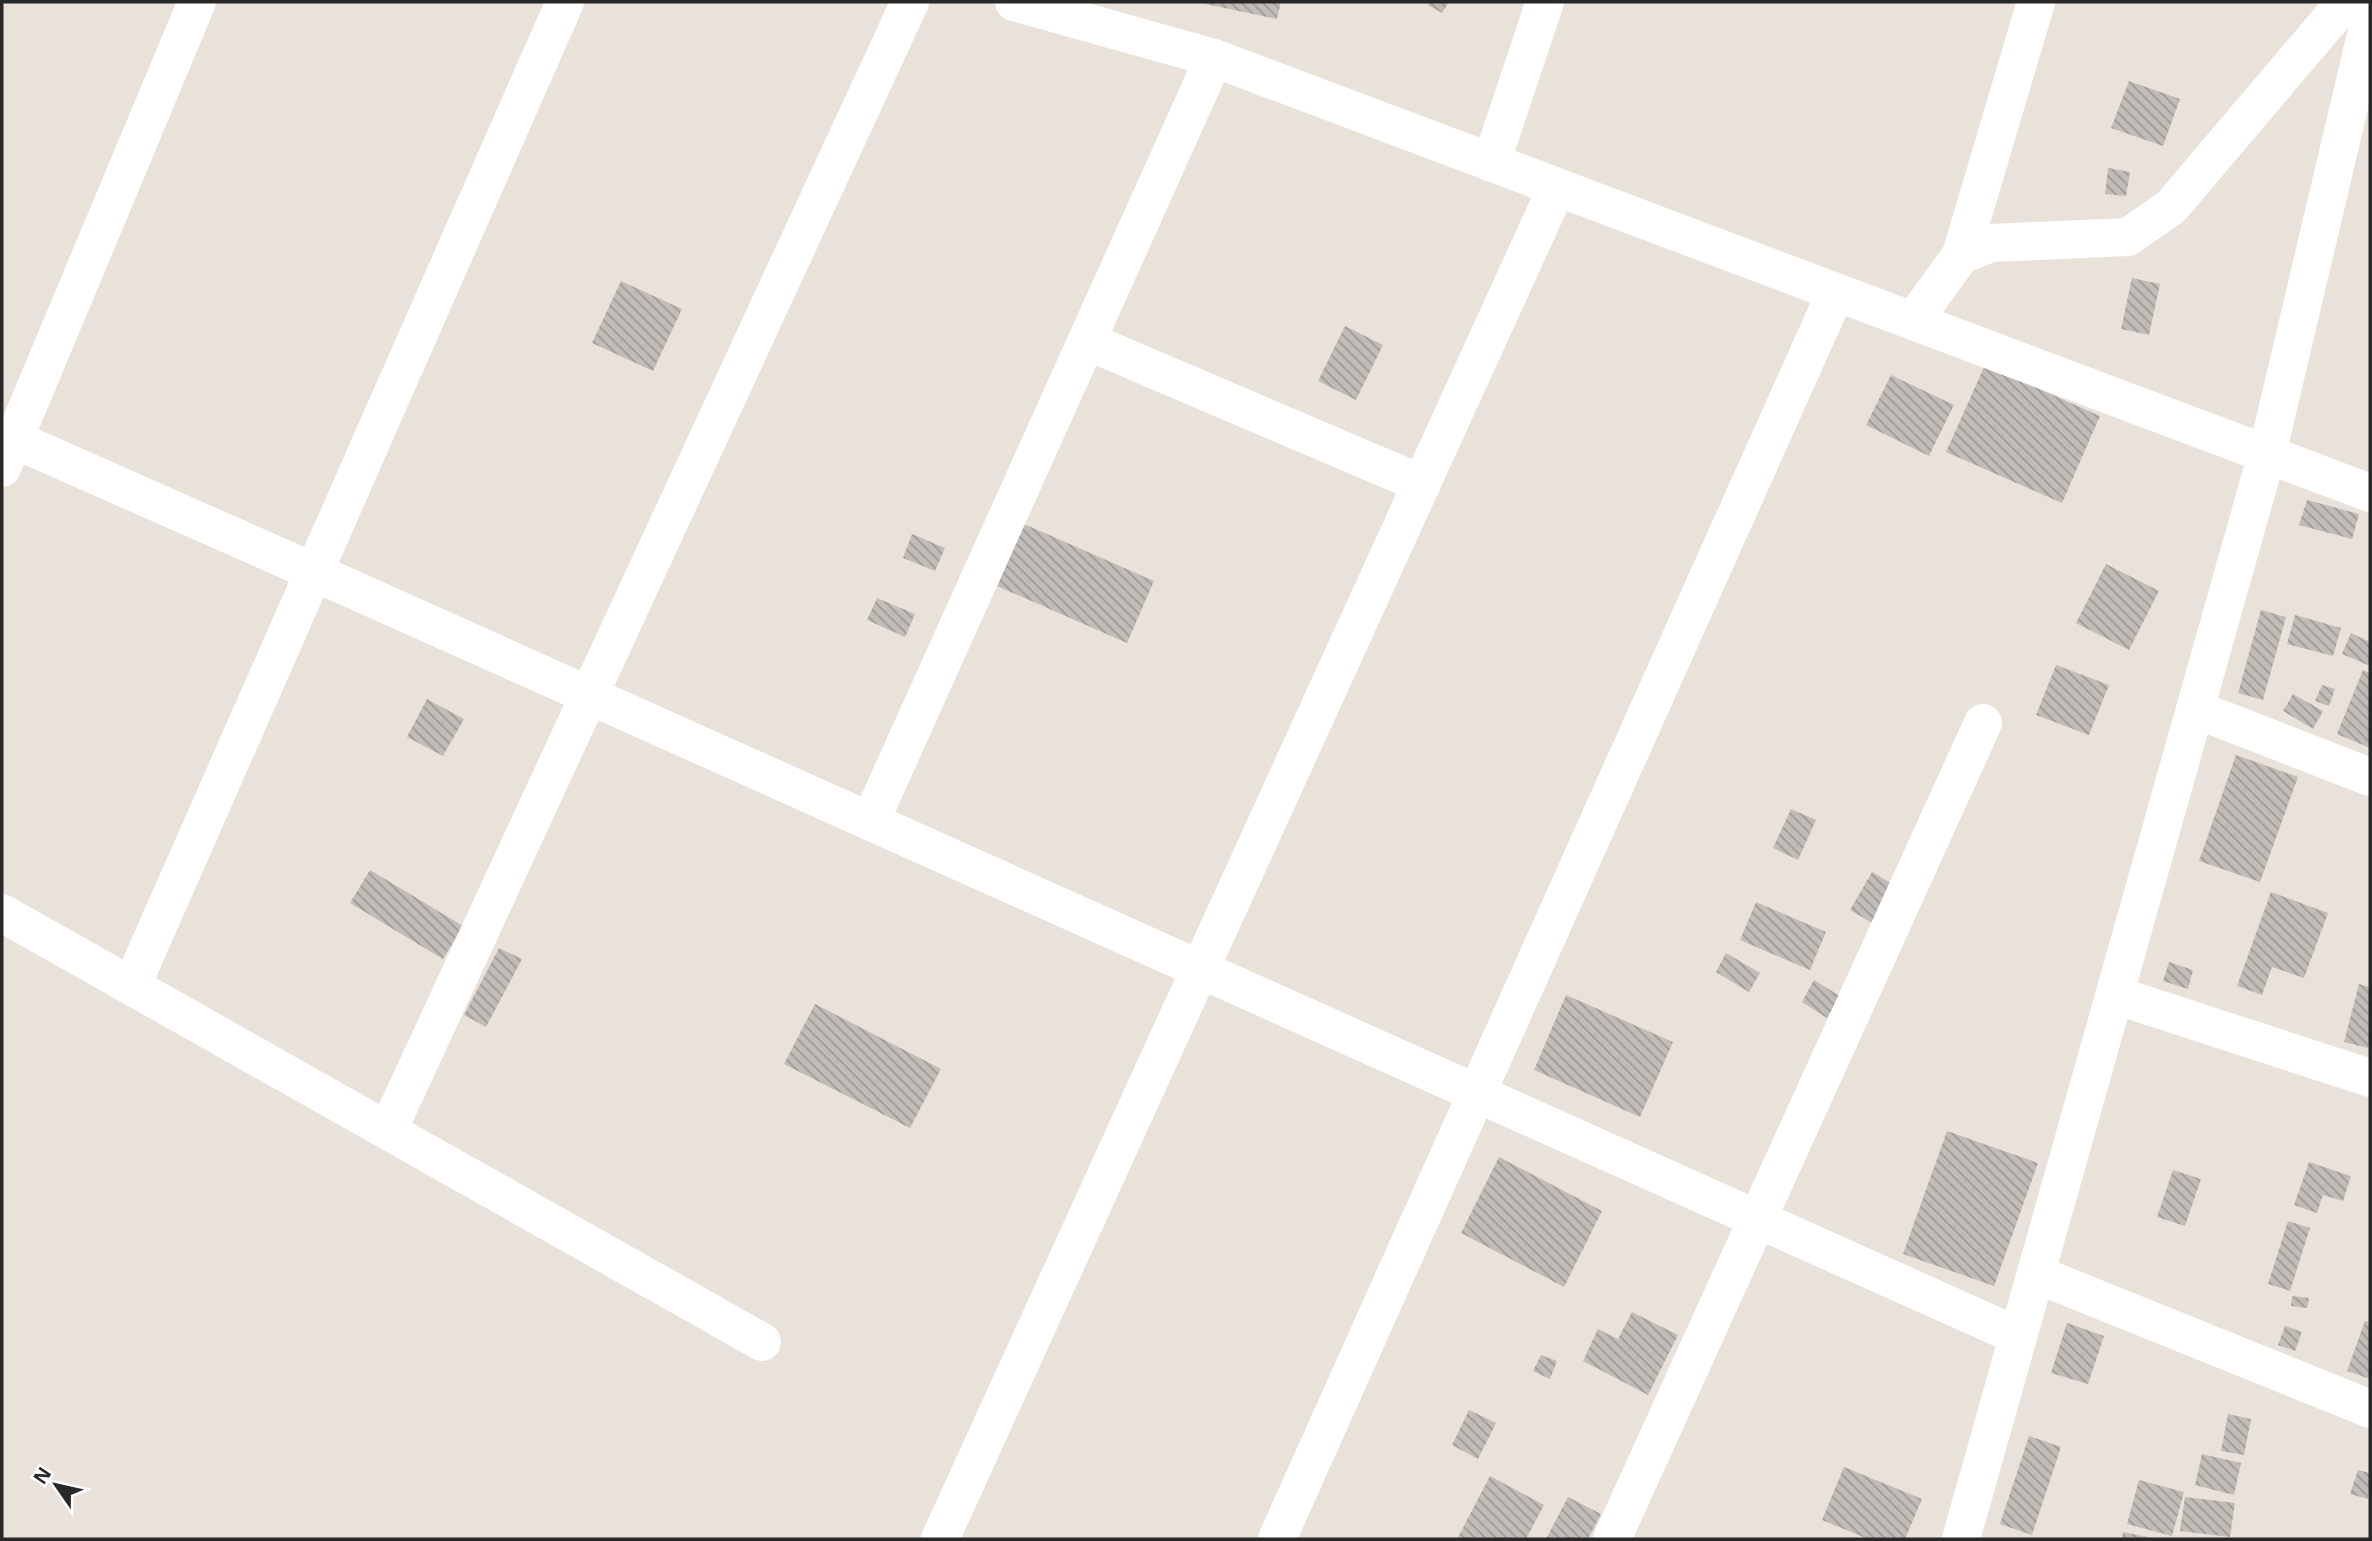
<svg xmlns="http://www.w3.org/2000/svg" width="2372" height="1541" viewBox="0 0 2372 1541" font-family="'Noto Sans',sans-serif">
<style>
.building{fill:url(#building-back-hatch)}
.lines{fill:none;stroke-linecap:round;stroke-linejoin:round}
.minor{stroke:#fff;stroke-width:38}
</style>
<defs>
<pattern id="building-back-hatch" width="6" height="6" patternUnits="userSpaceOnUse" patternTransform="scale(1.75)"><rect width="6" height="6" fill="#c1bcb8"/><path d="M-1 5l2 2M0 0l6 6M5-1l2 2" fill="none" stroke="#9d9996"/></pattern>
</defs>
<rect width="100%" height="100%" fill="#e9e2db"/>
<path class="building" d="M 1196,2 L 1281,2 L 1277,19 Z
M 1430,2 L 1449,2 L 1442,13 L 1428,5 Z
M 2129,81 L 2180,99 L 2163,146 L 2111,128 Z
M 2108,168 L 2130,172 L 2126,196 L 2105,194 Z
M 2132,278 L 2160,284 L 2149,335 L 2121,329 Z
M 621,281 L 682,309 L 653,371 L 592,343 Z
M 1345,326 L 1383,345 L 1356,400 L 1318,381 Z
M 1985,365 L 2100,416 L 2062,503 L 1946,452 Z
M 1891,375 L 1954,405 L 1929,456 L 1866,425 Z
M 2307,500 L 2359,514 L 2352,539 L 2299,525 Z
M 1024,524 L 1154,581 L 1127,643 L 997,586 Z
M 912,534 L 945,548 L 935,571 L 903,558 Z
M 2106,564 L 2159,591 L 2129,650 L 2076,623 Z
M 877,598 L 915,614 L 905,637 L 867,620 Z
M 2261,610 L 2286,617 L 2263,700 L 2238,693 Z
M 2295,615 L 2341,628 L 2333,656 L 2287,644 Z
M 2351,633 L 2370,642 L 2370,666 L 2342,654 Z
M 2056,665 L 2109,685 L 2089,735 L 2036,715 Z
M 2363,670 L 2370,673 L 2370,748 L 2337,734 Z
M 2322,685 L 2335,689 L 2329,706 L 2315,701 Z
M 2293,694 L 2323,711 L 2313,729 L 2283,711 Z
M 427,699 L 464,719 L 443,756 L 407,737 Z
M 2236,755 L 2298,777 L 2260,882 L 2199,861 Z
M 1791,809 L 1816,820 L 1798,860 L 1773,848 Z
M 370,870 L 463,926 L 443,959 L 350,903 Z
M 1872,872 L 1896,886 L 1874,924 L 1850,910 Z
M 2271,892 L 2328,913 L 2304,978 L 2272,967 L 2262,995 L 2237,986 Z
M 1756,902 L 1826,932 L 1810,970 L 1740,940 Z
M 499,948 L 522,959 L 486,1027 L 464,1015 Z
M 1726,953 L 1760,973 L 1749,992 L 1716,972 Z
M 2169,962 L 2193,970 L 2188,989 L 2163,981 Z
M 1814,980 L 1840,996 L 1827,1018 L 1802,1002 Z
M 2359,984 L 2370,987 L 2370,1040 L 2368,1048 L 2344,1042 Z
M 1566,995 L 1673,1042 L 1640,1117 L 1534,1070 Z
M 815,1004 L 941,1069 L 910,1128 L 784,1064 Z
M 1947,1131 L 2038,1163 L 1994,1286 L 1903,1254 Z
M 1499,1157 L 1602,1211 L 1564,1287 L 1461,1233 Z
M 2309,1162 L 2351,1176 L 2343,1201 L 2323,1195 L 2317,1213 L 2294,1205 Z
M 2173,1170 L 2201,1179 L 2185,1226 L 2157,1217 Z
M 2288,1221 L 2310,1228 L 2290,1291 L 2268,1284 Z
M 2292,1296 L 2309,1298 L 2307,1308 L 2291,1306 Z
M 1632,1312 L 1678,1335 L 1648,1395 L 1583,1361 L 1598,1329 L 1618,1339 Z
M 2365,1321 L 2370,1322 L 2370,1379 L 2347,1371 Z
M 2067,1323 L 2104,1336 L 2088,1384 L 2051,1373 Z
M 2285,1326 L 2302,1332 L 2295,1351 L 2278,1345 Z
M 1541,1355 L 1557,1361 L 1550,1379 L 1533,1371 Z
M 1469,1410 L 1496,1423 L 1478,1459 L 1452,1445 Z
M 2228,1414 L 2251,1419 L 2244,1455 L 2221,1451 Z
M 2029,1436 L 2061,1447 L 2032,1535 L 2000,1524 Z
M 2202,1454 L 2241,1463 L 2234,1495 L 2195,1485 Z
M 1844,1467 L 1922,1499 L 1905,1539 L 1868,1539 L 1822,1520 Z
M 2358,1470 L 2370,1473 L 2368,1499 L 2350,1494 Z
M 1490,1476 L 1544,1505 L 1526,1539 L 1457,1539 Z
M 2139,1480 L 2184,1492 L 2172,1536 L 2127,1524 Z
M 1568,1497 L 1601,1514 L 1588,1539 L 1546,1539 Z
M 2185,1497 L 2235,1503 L 2230,1537 L 2180,1531 Z
M 2123,1532 L 2152,1538 L 2151,1539 L 2122,1539 Z"/>
<g class="lines">
<path class="minor" d="M 1014,2 L 1214,58 L 2370,493
M 1491,163 L 1545,2
M 1961,255 L 2036,2
M 1913,321 L 1961,255 L 1991,243 L 2128,237 L 2171,207 L 2345,2
M 1087,341 L 1422,484
M 2,434 L 314,572 L 2018,1336
M 2,468 L 197,2
M 2195,709 L 2370,777
M 870,822 L 1214,58
M 2,913 L 762,1342
M 132,985 L 565,2
M 2115,995 L 2370,1078
M 388,1130 L 910,2
M 2036,1274 L 2370,1409
M 940,1539 L 1557,187
M 1277,1539 L 1836,292
M 1612,1539 L 1983,723
M 1961,1539 L 2267,454 L 2370,18"/>
</g>
<rect width="2372" height="1541" fill="none" stroke="#282828" stroke-width="7"/>
<g transform="translate(56 1485) rotate(304)" stroke="#ffffff" stroke-width="5" paint-order="stroke">
<path d="M0-5L12 26L0 18L-12 26Z" fill="#282828"/>
<text y="-10" font-size="19" font-weight="bold" text-anchor="middle" fill="#282828">N</text>
</g>
</svg>
